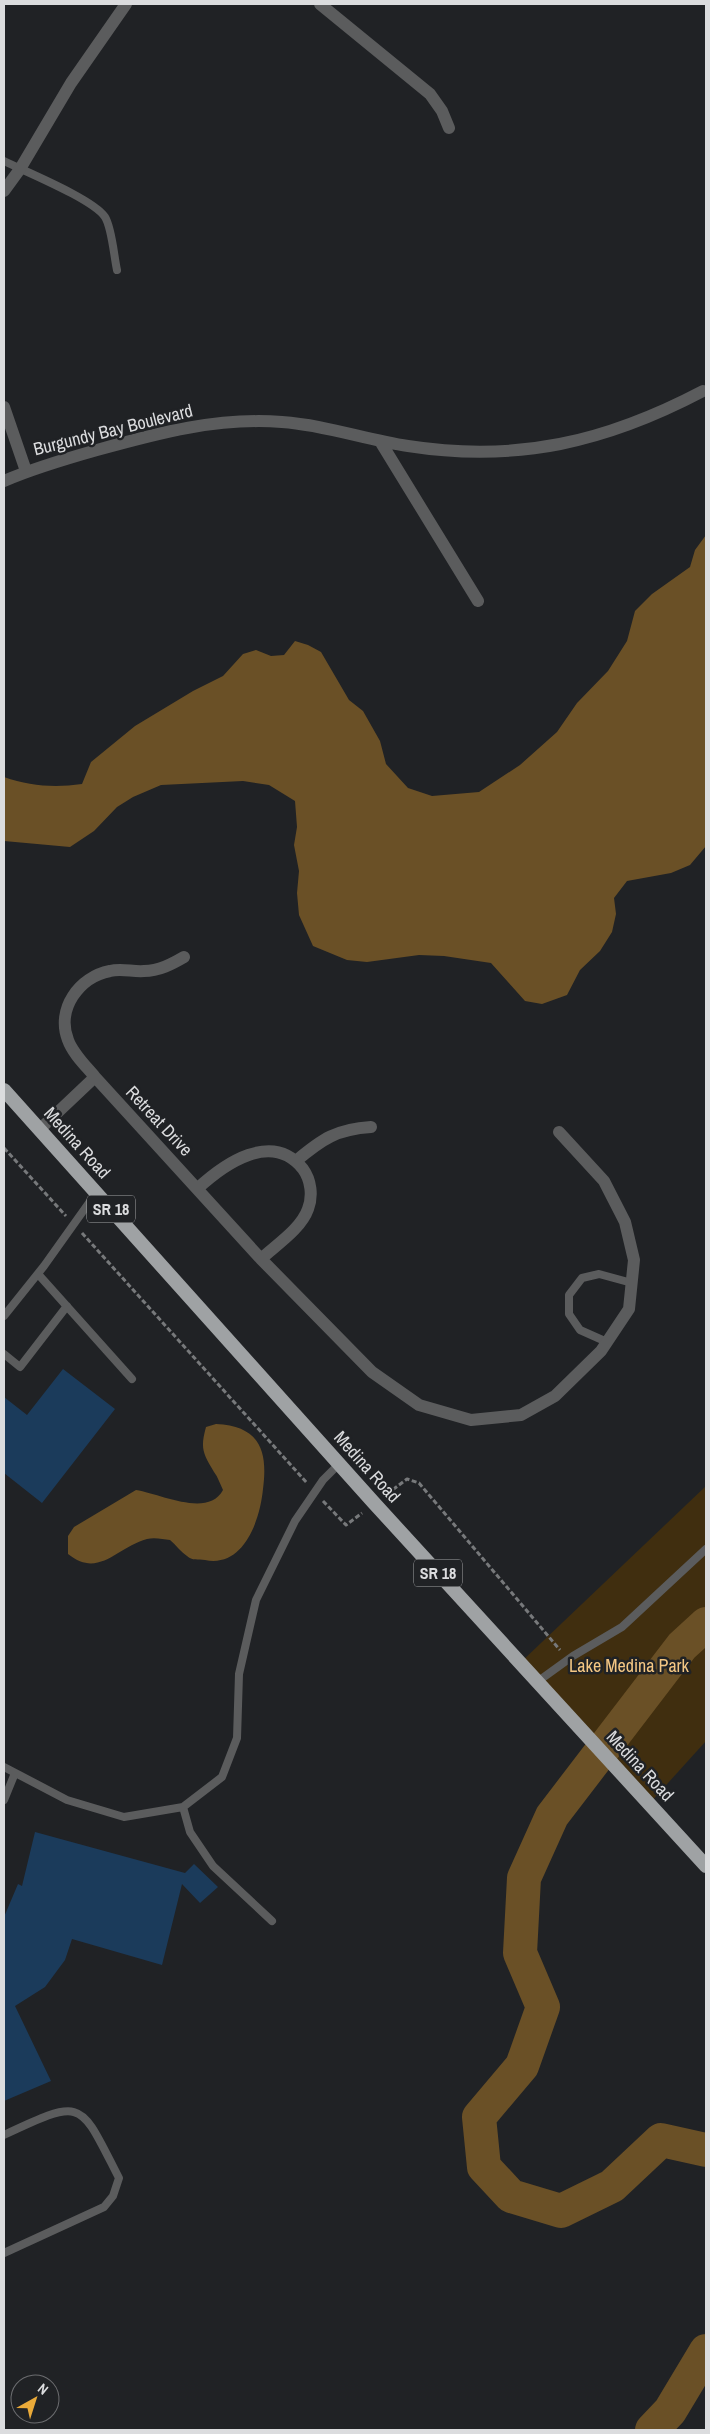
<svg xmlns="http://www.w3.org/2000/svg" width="710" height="2434" viewBox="0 0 710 2434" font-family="'Archivo Narrow',sans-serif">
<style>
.green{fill:#402e0f}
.water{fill:#6a5026}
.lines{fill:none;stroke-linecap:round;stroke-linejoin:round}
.river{stroke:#6a5026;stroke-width:34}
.building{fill:#1b3b5b}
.path{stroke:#77797b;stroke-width:3;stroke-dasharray:5 2.5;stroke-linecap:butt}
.service{stroke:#5b5c5d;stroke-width:8}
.minor{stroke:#5b5c5d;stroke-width:12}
.trunk{stroke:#9fa2a4;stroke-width:14}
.labels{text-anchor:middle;stroke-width:5;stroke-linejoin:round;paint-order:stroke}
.shield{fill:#202225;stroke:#a3a4a6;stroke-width:1}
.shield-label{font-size:16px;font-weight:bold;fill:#dbdcde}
.street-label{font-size:18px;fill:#dbdcde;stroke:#202225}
.park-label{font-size:18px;fill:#f4c784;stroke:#202225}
</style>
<rect width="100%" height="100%" fill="#202225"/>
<path class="green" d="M 706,1486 L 706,1741 L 649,1804 L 520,1663 Z"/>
<path class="water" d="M 706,535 L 706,846 L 690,865 L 671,873 L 627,881 L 614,898 L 616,914 L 612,932 L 600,951 L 580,970 L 567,995 L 542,1004 L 525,1001 L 491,963 L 444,956 L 419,955 L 367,962 L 347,960 L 313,946 L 299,915 L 297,893 L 299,871 L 294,845 L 297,827 L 295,801 L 269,785 L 243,781 L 161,785 L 133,797 L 117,807 L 94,831 L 70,847 L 4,841 L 4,777 C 30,786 54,788 82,784 L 91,762 L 135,726 L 193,691 L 223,676 L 243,654 L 256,650 L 271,656 L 284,655 L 295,641 L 308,645 L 321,652 L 349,700 L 363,711 L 380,741 L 386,764 L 408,788 L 432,796 L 479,792 L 520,765 L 557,732 L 577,703 L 608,671 L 627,641 L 635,611 L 652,594 L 690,567 L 695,550 Z
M 216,1424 C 260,1426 268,1451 263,1489 C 260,1520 244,1568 205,1560 C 198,1559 192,1561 187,1556 C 181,1552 176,1545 170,1540 C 163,1539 154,1537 147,1539 C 117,1547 99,1579 68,1554 L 68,1536 L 74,1527 L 136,1490 C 161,1494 208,1518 223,1490 C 220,1484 218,1477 214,1472 C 203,1453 200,1449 206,1427 Z"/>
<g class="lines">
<path class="river" d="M 706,1624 L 682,1646 L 552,1816 L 524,1878 L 520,1953 L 543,2007 L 522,2066 L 479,2117 L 484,2167 L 511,2196 L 561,2211 L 612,2186 L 661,2140 L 706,2150
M 652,2430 L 670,2411 L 706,2351"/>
</g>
<path class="building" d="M 63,1369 L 115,1409 L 42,1503 L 4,1473 L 4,1397 L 27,1415 Z
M 35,1832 L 185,1873 L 194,1864 L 218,1887 L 200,1903 L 182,1884 L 162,1965 L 72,1939 L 65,1960 L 45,1987 L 15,2006 L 51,2081 L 4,2101 L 4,1917 L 18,1884 L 22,1886 Z"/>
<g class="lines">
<path class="path" d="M 4,1148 L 66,1216
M 82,1233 L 307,1483
M 387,1494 L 407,1479 L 419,1483 L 560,1650
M 323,1501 L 346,1525 L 362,1513"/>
<path class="service" d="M 4,161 C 26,172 93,199 105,217 C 112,228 114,257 117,270
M 38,1274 L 132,1379
M 4,1316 L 44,1266 L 96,1193
M 607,1342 L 580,1330 L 569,1314 L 569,1295 L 582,1278 L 599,1274 L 632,1283
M 4,1354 L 20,1367 L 67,1306
M 537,1682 L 573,1656 L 622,1627 L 706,1549
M 4,1767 L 67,1800 L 124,1817 L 183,1807 L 222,1777 L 237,1738 L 239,1674 L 256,1600 L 295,1521 L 323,1480 L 339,1464
M 4,1800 L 15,1773
M 183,1807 L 190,1832 L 213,1866 L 272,1921
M 4,2135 C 85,2097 79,2100 119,2178 L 113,2196 L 104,2207 L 4,2253"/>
<path class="minor" d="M 320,4 L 430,94 L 442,111 L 449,128
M 4,191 L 20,169 L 71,83 L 126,4
M 4,407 L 26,471
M 380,441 L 478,601
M 4,481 C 34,468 65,459 97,450 C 158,433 218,417 282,422 C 326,425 366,440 408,446 C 517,463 606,442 703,391
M 184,957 C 172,964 159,971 144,971 C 133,972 121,968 110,971 C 79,977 56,1009 68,1040 C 73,1054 86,1066 95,1077 L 261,1259 L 372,1372 L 419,1405 L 471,1420 L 521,1415 L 555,1396 L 601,1351 L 629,1309 L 634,1260 L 625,1222 L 604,1181 L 559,1132
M 39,1130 L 95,1077
M 296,1161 C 322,1139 337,1129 371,1127
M 197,1189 C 224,1164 272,1130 303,1169 C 311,1180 313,1196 308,1209 C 301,1229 276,1245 261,1259"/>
<path class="trunk" d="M 4,1090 L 374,1503 L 706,1866"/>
</g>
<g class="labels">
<g class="shield">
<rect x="87" y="1195.5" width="48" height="27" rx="4"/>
<rect x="414" y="1559.5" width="48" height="27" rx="4"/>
</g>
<g class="shield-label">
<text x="111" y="1215">SR 18</text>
<text x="438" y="1579">SR 18</text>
</g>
<g class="street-label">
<text transform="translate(113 430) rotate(-14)" y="6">Burgundy Bay Boulevard</text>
<text transform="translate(159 1121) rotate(47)" y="6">Retreat Drive</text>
<text transform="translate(77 1143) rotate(48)" y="6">Medina Road</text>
<text transform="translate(367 1467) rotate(48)" y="6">Medina Road</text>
<text transform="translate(640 1766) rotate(47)" y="6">Medina Road</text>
</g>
<g class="park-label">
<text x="629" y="1672">Lake Medina Park</text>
</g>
</g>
<rect width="710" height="2434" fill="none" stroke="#dbdcde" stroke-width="10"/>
<g transform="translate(35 2399) rotate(39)"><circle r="24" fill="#202225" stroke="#6b6c6f"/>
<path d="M0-4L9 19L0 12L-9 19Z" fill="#eaaa39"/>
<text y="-8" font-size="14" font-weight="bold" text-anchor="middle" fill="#dbdcde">N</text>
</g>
</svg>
